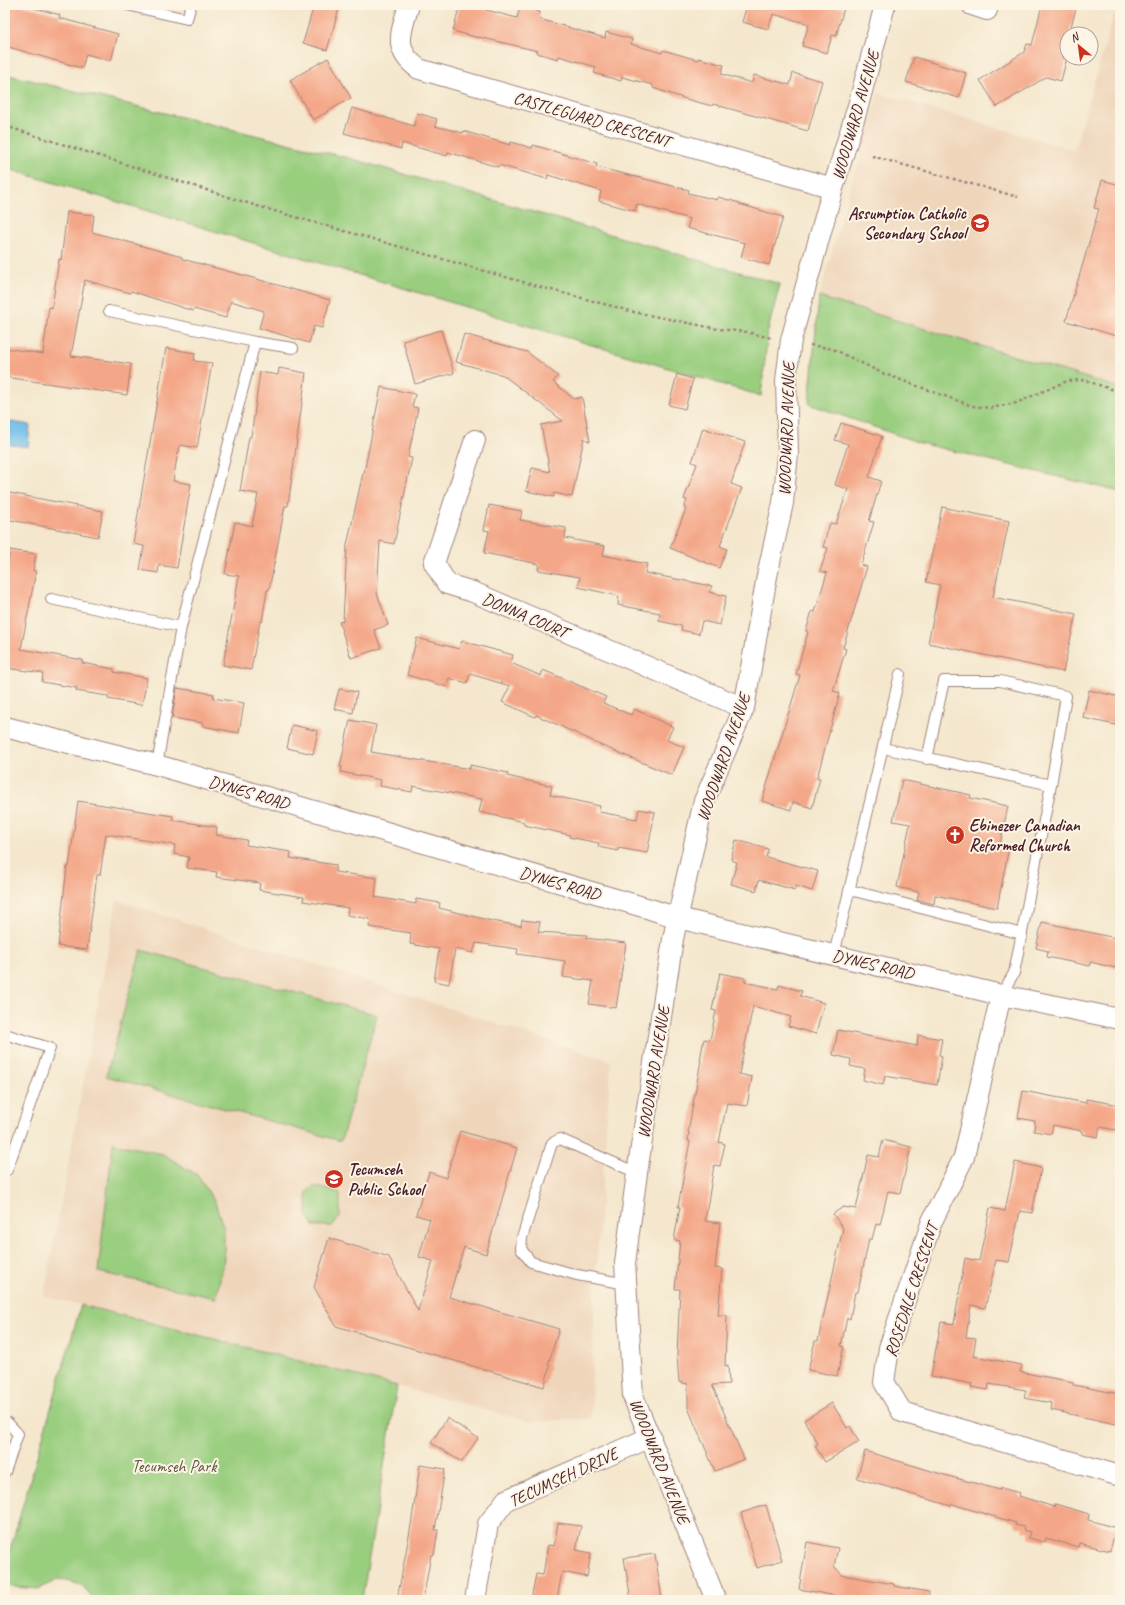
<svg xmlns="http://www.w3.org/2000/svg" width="1125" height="1605" viewBox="0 0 1125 1605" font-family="Caveat,sans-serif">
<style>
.built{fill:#efd6bb}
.green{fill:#9ace7f;stroke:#727655}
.water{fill:#70beea;stroke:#5d6e8a}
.building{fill:#f4a788}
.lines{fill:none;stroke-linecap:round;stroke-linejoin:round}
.service-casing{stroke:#9f837c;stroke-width:12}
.minor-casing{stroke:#9f837c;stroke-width:22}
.path{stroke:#9f837c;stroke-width:2.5;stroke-dasharray:3 3;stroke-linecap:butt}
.service{stroke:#fff;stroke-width:10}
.minor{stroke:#fff;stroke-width:20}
.labels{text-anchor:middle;stroke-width:4;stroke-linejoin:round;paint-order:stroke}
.street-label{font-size:17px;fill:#4a1f2b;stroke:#fcf5e5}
.poi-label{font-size:17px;font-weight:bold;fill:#4a1f2b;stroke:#fcf5e5;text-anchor:start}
.park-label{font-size:17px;fill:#625444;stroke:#fcf5e5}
</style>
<rect width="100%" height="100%" fill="#fcf5e5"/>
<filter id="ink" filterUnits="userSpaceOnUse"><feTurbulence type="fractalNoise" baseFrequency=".025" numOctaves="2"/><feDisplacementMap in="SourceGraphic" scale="8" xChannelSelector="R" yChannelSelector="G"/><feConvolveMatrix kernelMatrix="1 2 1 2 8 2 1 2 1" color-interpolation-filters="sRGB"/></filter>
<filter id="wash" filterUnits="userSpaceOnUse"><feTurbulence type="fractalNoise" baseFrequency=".012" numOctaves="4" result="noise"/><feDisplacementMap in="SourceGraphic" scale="16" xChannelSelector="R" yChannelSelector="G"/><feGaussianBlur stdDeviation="0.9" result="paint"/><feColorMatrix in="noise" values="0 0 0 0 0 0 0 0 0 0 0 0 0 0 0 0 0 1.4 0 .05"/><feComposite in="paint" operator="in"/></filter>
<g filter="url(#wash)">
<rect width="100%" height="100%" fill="#f4e7cd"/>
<path class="built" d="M 1117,5 L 1120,5 L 1120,388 L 819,297 L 878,93 L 1074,150 Z
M 117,900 L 611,1061 L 594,1302 L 591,1418 L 530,1422 L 397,1386 L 81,1305 L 44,1296 Z"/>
<path class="green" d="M 5,74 L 349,158 L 780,284 L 768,330 L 761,396 L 5,168 Z
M 819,297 L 1120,388 L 1120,492 L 920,443 L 809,404 Z
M 141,950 L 377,1015 L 341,1141 L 106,1076 Z
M 113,1143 L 163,1154 L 197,1175 L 215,1202 L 224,1230 L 224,1259 L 216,1298 L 98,1272 Z
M 313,1186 L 340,1193 L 340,1217 L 332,1226 L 313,1226 L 307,1216 L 307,1192 Z
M 81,1305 L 397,1386 L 362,1600 L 95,1600 L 82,1585 L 59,1579 L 38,1589 L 5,1586 L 5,1567 Z"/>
<path class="water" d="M 5,421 L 30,425 L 28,447 L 5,444 Z"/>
<g id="blocks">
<path class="building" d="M 5,5 L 21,5 L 38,9 L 60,15 L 59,18 L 118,34 L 111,61 L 86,54 L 82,68 L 5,46 Z
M 314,5 L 340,5 L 327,50 L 303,43 Z
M 460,5 L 488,5 L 486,10 L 517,18 L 520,7 L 540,12 L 539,19 L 605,38 L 606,32 L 632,39 L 631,44 L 662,53 L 663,50 L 698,60 L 698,58 L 724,65 L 721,74 L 752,83 L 754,75 L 790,85 L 793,73 L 822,81 L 808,131 L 713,104 L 712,106 L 686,99 L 653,88 L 653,85 L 622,77 L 621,81 L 594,73 L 596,67 L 559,56 L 558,59 L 537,53 L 538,51 L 479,37 L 479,38 L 453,31 Z
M 747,5 L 833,5 L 844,8 L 836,36 L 832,35 L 827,53 L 802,46 L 809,24 L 773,14 L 768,29 L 742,22 Z
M 1042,5 L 1077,5 L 1069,34 L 1067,34 L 1067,43 L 1063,58 L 1067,58 L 1061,81 L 1046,77 L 997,107 L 980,80 L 1024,52 L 1027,44 L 1032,45 Z
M 914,57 L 966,73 L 959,98 L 906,82 Z
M 328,58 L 351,98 L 313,120 L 290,80 Z
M 352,108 L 414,126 L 417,113 L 437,119 L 435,126 L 463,133 L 463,131 L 510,145 L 511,142 L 532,148 L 533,145 L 597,164 L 596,167 L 689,190 L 688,193 L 717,200 L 718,197 L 740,203 L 739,204 L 783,217 L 769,265 L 741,257 L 745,243 L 687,228 L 690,219 L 637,204 L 635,211 L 599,201 L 601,191 L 548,175 L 547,179 L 499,165 L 498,167 L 448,152 L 447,156 L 402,143 L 401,149 L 344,133 Z
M 1102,180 L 1120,185 L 1120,337 L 1066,321 L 1099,209 L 1094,208 Z
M 67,212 L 94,215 L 92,232 L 182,257 L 182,259 L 246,276 L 330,300 L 322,328 L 314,326 L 309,343 L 259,328 L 264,311 L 231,301 L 226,318 L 194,309 L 193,311 L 131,291 L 130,293 L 85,280 L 71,356 L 131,364 L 127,395 L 5,377 L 5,348 L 43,354 L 49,307 L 52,308 L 59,259 L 61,260 Z
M 441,330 L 454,373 L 415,384 L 403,341 Z
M 464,334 L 527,352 L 558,376 L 553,382 L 574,399 L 582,397 L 590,442 L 584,438 L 572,497 L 554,493 L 554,497 L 526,491 L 532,468 L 550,472 L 541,425 L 563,421 L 503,375 L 456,362 Z
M 166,348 L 195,353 L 194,361 L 212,363 L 197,448 L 180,445 L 179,452 L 178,452 L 173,481 L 191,484 L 177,568 L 159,565 L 158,573 L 140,570 L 144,546 L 133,544 Z
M 279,368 L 306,373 L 288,506 L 285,506 L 269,590 L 267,590 L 262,622 L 260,621 L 251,670 L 223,665 L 239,576 L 225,574 L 235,522 L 252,526 L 258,494 L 240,491 L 249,437 L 251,437 L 260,372 L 278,375 Z
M 677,374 L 693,379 L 685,409 L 669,405 Z
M 381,387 L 415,394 L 412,407 L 418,408 L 408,457 L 412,458 L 394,544 L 380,541 L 377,593 L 388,625 L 374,630 L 381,648 L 351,658 L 339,622 L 343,621 L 347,545 L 363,473 L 364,473 Z
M 841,423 L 882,436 L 869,477 L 881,481 L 869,521 L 874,522 L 861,565 L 867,567 L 843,648 L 846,649 L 833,691 L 840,693 L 817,778 L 820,778 L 812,808 L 793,802 L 791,810 L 762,801 L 800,675 L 796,674 L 808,632 L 806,631 L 812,611 L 815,612 L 827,573 L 820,571 L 828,548 L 823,547 L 830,523 L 836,524 L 848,489 L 835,485 L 848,444 L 835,440 Z
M 703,428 L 745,442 L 731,484 L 742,488 L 720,546 L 727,549 L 719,568 L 670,548 L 686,509 L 684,508 L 687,500 L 684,499 L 697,464 L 692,462 Z
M 5,492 L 103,511 L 98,537 L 5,519 Z
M 489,505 L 522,511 L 520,520 L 566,528 L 565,538 L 605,546 L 603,555 L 647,564 L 645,573 L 712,586 L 709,592 L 726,596 L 720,625 L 702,621 L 699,634 L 681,630 L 682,626 L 659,621 L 660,613 L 618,605 L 619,596 L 578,587 L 580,577 L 538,570 L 539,564 L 484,553 L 489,531 L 484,530 Z
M 942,507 L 1009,521 L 993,597 L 1076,614 L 1063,672 L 928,643 L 940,585 L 926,582 Z
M 10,550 L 36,554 L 33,571 L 36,571 L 21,649 L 83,660 L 82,663 L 114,669 L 114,672 L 147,678 L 142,705 L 108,699 L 108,696 L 76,691 L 77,688 L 42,682 L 43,673 L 5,668 L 5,582 Z
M 417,638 L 459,649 L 462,641 L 513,655 L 511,663 L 541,676 L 543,670 L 606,697 L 603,703 L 631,715 L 634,709 L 673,727 L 667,740 L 684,747 L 672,775 L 593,742 L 593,741 L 536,715 L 535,717 L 502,702 L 510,686 L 470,674 L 467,683 L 449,678 L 447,687 L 407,675 Z
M 177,688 L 214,694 L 213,698 L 244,703 L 239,733 L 203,726 L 203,723 L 172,718 Z
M 339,689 L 357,692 L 353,713 L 334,709 Z
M 1089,690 L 1120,697 L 1120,726 L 1083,718 Z
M 350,720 L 376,725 L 371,752 L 470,769 L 470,765 L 508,773 L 507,776 L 552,786 L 550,795 L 600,806 L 599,812 L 637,819 L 639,809 L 655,812 L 647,853 L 618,848 L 618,851 L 598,847 L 599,843 L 569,837 L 570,835 L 524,825 L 524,822 L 479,812 L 482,799 L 413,786 L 412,792 L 380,786 L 381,780 L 341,772 L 342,767 L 340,767 Z
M 292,725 L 318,731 L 313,754 L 287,748 Z
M 902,780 L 971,795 L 970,798 L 1008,806 L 1000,845 L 1009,847 L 997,908 L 935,895 L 934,904 L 917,900 L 919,892 L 897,887 L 910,824 L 893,821 Z
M 78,801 L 173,816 L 172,820 L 217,827 L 216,835 L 247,840 L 246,845 L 291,852 L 290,858 L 336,865 L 335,872 L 377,878 L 375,897 L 416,904 L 416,899 L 440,903 L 439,908 L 492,921 L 521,926 L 522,920 L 540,922 L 538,932 L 587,935 L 586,938 L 626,943 L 616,1008 L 589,1004 L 593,981 L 563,977 L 565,961 L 517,954 L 518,949 L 476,943 L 473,953 L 455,949 L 449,984 L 434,981 L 439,949 L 410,944 L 411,933 L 369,927 L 370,919 L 347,915 L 348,908 L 303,901 L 304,897 L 259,890 L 260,883 L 216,877 L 217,872 L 187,868 L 189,857 L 174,854 L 175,845 L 106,834 L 100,875 L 97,875 L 87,950 L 58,946 L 67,867 L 69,867 Z
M 736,840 L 768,849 L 766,857 L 818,871 L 812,891 L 796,886 L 795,890 L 759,880 L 756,891 L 731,884 L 737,862 L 731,860 Z
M 1042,922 L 1120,939 L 1120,969 L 1090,962 L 1090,966 L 1047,957 L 1048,951 L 1036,948 Z
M 720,973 L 745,978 L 745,982 L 778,989 L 779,985 L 802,991 L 800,996 L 824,1003 L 816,1034 L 788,1026 L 791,1017 L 753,1006 L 739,1074 L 752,1077 L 747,1106 L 727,1103 L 719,1142 L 725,1144 L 720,1166 L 714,1165 L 705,1221 L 720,1223 L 715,1268 L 722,1269 L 718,1315 L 727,1315 L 725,1366 L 728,1365 L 729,1384 L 712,1385 L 744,1459 L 715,1471 L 688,1408 L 688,1384 L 679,1382 L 677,1356 L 680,1289 L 675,1289 L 680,1241 L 674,1240 L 680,1207 L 678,1207 L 690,1141 L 688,1141 L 689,1132 L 688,1132 L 701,1060 L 700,1060 L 704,1039 L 710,1040 L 716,1011 L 712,1010 Z
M 838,1030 L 917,1046 L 918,1035 L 942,1039 L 939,1055 L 942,1056 L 937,1085 L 885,1076 L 883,1085 L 863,1080 L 865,1069 L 850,1066 L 851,1059 L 833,1055 Z
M 1023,1091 L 1086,1103 L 1086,1099 L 1120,1105 L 1116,1130 L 1100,1127 L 1098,1137 L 1082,1134 L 1082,1131 L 1053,1125 L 1051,1134 L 1034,1131 L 1035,1121 L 1018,1118 Z
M 460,1131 L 517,1148 L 486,1254 L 464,1247 L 449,1297 L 559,1329 L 548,1365 L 550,1366 L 544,1387 L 336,1326 L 314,1287 L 329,1238 L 389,1257 L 418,1311 L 433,1261 L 419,1257 L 430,1219 L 416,1215 L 429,1172 L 446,1178 Z
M 883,1140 L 911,1147 L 900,1193 L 888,1191 L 880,1225 L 876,1224 L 872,1239 L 869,1239 L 858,1292 L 855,1292 L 850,1319 L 847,1318 L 841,1346 L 844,1347 L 837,1376 L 808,1370 L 815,1341 L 818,1341 L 843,1228 L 833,1214 L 843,1207 L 856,1209 L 868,1155 L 879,1157 Z
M 1015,1162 L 1041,1168 L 1032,1213 L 1020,1211 L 1009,1262 L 996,1260 L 985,1308 L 971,1305 L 966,1337 L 976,1338 L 973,1356 L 1022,1365 L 1020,1372 L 1073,1382 L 1073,1385 L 1120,1394 L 1120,1406 L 1116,1424 L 1051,1410 L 1052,1403 L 1024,1398 L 1026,1390 L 989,1384 L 988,1390 L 971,1387 L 972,1384 L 931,1376 L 941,1322 L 954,1324 L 965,1258 L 979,1261 L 990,1208 L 1005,1211 Z
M 832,1403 L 847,1428 L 850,1426 L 859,1442 L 825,1462 L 815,1446 L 818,1444 L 804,1420 Z
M 447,1418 L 478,1438 L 462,1462 L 431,1443 Z
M 865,1451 L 948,1476 L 1000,1490 L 1001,1488 L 1020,1493 L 1019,1496 L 1054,1507 L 1055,1504 L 1089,1514 L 1088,1520 L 1116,1528 L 1110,1551 L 1079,1543 L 1078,1547 L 1046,1538 L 1045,1542 L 1028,1538 L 1030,1532 L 1023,1530 L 1024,1527 L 1015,1525 L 1016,1523 L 952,1504 L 951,1506 L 857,1478 Z
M 420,1465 L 445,1469 L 435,1530 L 438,1530 L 434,1555 L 431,1555 L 423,1600 L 397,1600 L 411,1525 Z
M 766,1505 L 782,1560 L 757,1568 L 741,1513 Z
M 558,1523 L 581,1526 L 576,1550 L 591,1553 L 587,1577 L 562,1572 L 557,1600 L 531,1600 L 536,1574 L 543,1575 L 548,1545 L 554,1546 Z
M 807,1542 L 838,1548 L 834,1566 L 842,1575 L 894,1584 L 894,1586 L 929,1592 L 928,1600 L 847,1600 L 847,1598 L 799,1589 Z
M 655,1554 L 662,1600 L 631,1600 L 624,1558 Z"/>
</g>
</g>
<g filter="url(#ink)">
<use href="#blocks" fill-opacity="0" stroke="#9f837c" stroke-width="1"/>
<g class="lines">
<defs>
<path id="service" d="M 127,5 L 187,19 L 191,5
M 109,311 L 255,342 L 293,348
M 51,599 L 181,627
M 883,748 L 1051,785 L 1014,973 L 1001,995
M 927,759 L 944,681 L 1000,681 L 1066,696 L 1051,785
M 157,765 L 181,627 L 255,342
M 850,890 L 1022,934
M 834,955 L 900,674
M 5,1034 L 50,1048 L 7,1170 L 5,1171
M 627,1284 L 577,1275 L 531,1262 L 521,1249 L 522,1238 L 552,1143 L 560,1139 L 637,1173
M 5,1422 L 8,1423 L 18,1434 L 5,1472"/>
<path id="minor" d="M 409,5 C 401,32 392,50 419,69 L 833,188
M 972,5 L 987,10
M 475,440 L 434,563 L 447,584 L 473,592 L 744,708
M 5,727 L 157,765 L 650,909 L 678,918 L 1001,995 L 1120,1019
M 1001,995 L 964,1157 L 932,1221 L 889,1348 L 884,1382 L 902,1412 L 1120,1476
M 475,1600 L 488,1524 L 506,1500 L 651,1437
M 716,1600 L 633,1396 L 625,1263 L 637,1173 L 673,939 L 683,893 L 704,801 L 744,708 L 767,576 L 783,503 L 788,454 L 786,380 L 791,340 L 833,188 L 858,106 L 885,5"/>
</defs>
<use href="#service" class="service-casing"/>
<use href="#minor" class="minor-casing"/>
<path class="path" d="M 5,126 L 257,206 L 537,286 L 634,312 L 718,329 L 747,332 L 771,338
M 872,156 L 1018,197
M 810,345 L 833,349 L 882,373 L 972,406 L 991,408 L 1016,403 L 1067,381 L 1084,380 L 1120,392"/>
<use href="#service" class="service"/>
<use href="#minor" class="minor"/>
</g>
</g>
<defs>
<symbol id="school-disc" viewBox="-11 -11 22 22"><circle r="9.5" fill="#c8321e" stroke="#fcf5e5"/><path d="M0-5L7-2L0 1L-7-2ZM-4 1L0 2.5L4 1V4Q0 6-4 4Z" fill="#fff"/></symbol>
<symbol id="church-disc" viewBox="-11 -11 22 22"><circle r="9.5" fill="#c8321e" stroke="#fcf5e5"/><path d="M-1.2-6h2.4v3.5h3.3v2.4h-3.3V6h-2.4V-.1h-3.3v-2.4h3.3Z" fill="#fff"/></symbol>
</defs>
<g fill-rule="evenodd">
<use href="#school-disc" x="969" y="212" width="22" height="22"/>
<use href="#church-disc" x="944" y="824" width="22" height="22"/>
<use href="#school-disc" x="323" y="1168" width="22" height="22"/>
</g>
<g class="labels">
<g class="street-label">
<text transform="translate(855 115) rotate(-74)" y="6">WOODWARD AVENUE</text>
<text transform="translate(592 119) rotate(16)" y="6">CASTLEGUARD CRESCENT</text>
<text transform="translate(786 429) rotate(-88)" y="6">WOODWARD AVENUE</text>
<text transform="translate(525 615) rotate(23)" y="6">DONNA COURT</text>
<text transform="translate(723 757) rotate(-71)" y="6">WOODWARD AVENUE</text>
<text transform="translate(249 792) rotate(16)" y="6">DYNES ROAD</text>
<text transform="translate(560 883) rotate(16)" y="6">DYNES ROAD</text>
<text transform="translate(873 964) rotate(13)" y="6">DYNES ROAD</text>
<text transform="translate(653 1072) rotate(-81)" y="6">WOODWARD AVENUE</text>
<text transform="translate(911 1290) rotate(-72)" y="6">ROSEDALE CRESCENT</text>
<text transform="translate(660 1461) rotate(68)" y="6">WOODWARD AVENUE</text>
<text transform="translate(563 1477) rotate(-25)" y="6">TECUMSEH DRIVE</text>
</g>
<g class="poi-label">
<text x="966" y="219" text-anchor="end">Assumption Catholic<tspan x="966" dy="20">Secondary School</tspan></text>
<text x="969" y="831">Ebinezer Canadian<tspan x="969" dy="20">Reformed Church</tspan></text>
<text x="348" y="1175">Tecumseh<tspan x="348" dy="20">Public School</tspan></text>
</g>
<g class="park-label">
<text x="174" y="1472">Tecumseh Park</text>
</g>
</g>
<rect width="1125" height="1605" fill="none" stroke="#fcf5e5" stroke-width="20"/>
<g transform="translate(1079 46) rotate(331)"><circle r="19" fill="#fcf5e5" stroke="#b59f9b"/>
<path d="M0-3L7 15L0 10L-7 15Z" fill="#c8321e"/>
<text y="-6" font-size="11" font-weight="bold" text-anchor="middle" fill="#4a1f2b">N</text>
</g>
</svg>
